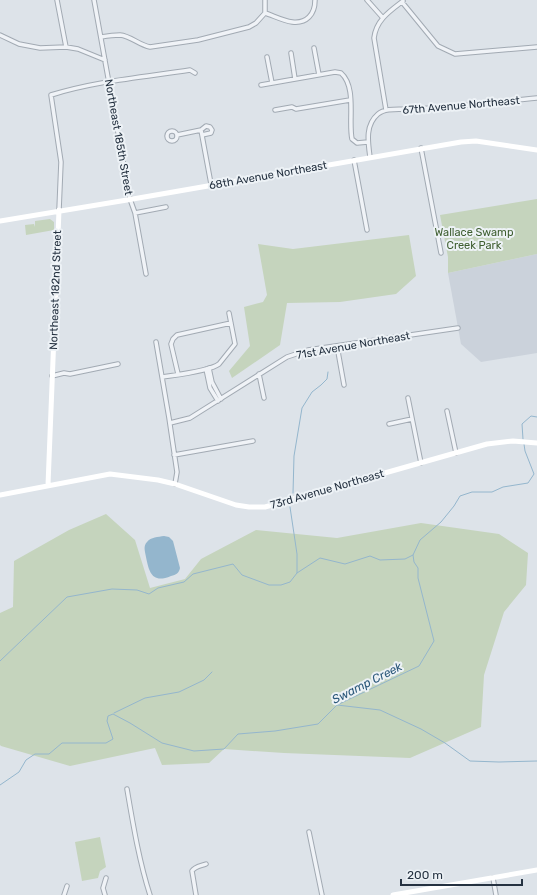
<svg xmlns="http://www.w3.org/2000/svg" width="537" height="895" viewBox="0 0 537 895" font-family="Rubik,sans-serif">
<style>
.built{fill:#cbd2db}
.green{fill:#c5d4bd}
.water{fill:#94b6cd}
.lines{fill:none;stroke-linecap:round;stroke-linejoin:round}
.stream{stroke:#94b6cd;stroke-width:1}
.street-casing{stroke:#a2aab3;stroke-width:5.5}
.street{stroke:#f0f3f7;stroke-width:3.5}
.secondary{stroke:#fff;stroke-width:5}
.labels{text-anchor:middle;stroke-width:4;stroke-linejoin:round;paint-order:stroke}
.street-label{font-size:11px;fill:#253241;stroke:#edf2f6}
.park-label{font-size:11px;fill:#3e5e30;stroke:#edf2f6}
.water-label{font-size:12px;font-style:italic;fill:#2a5779;stroke:#edf2f6}
</style>
<rect width="100%" height="100%" fill="#dde3e9"/>
<path class="built" d="M 537,254 L 537,353 L 481,362 L 461,344 L 448,273 Z"/>
<path class="green" d="M 537,199 L 537,254 L 448,273 L 448,257 L 440,215 Z
M 50,219 L 54,222 L 54,230 L 26,235 L 25,225 L 34,224 L 35,227 L 35,221 Z
M 409,235 L 416,276 L 396,294 L 340,302 L 287,303 L 280,345 L 232,378 L 229,371 L 250,346 L 244,307 L 263,302 L 267,295 L 258,244 L 293,249 Z
M 106,514 L 135,540 L 150,588 L 185,579 L 201,559 L 256,530 L 337,538 L 421,523 L 499,534 L 528,553 L 526,585 L 504,612 L 484,675 L 481,727 L 410,758 L 284,753 L 224,749 L 209,763 L 162,765 L 155,748 L 70,766 L 1,746 L 0,745 L 0,613 L 13,607 L 14,561 L 69,530 Z
M 100,837 L 106,867 L 100,871 L 98,878 L 82,881 L 75,842 Z"/>
<path class="water" d="M 164,536 L 169,537 L 173,541 L 180,568 C 179,573 176,575 171,576 C 152,584 149,572 146,557 C 145,551 143,546 147,542 C 151,537 158,537 164,536 Z"/>
<g class="lines">
<path class="stream" d="M 523,439 L 522,424 L 531,416 L 537,417
M 293,493 L 294,456 L 302,408 L 312,392 L 321,385 L 327,379 L 328,372
M 297,573 L 320,558 L 345,564 L 370,556 L 380,560 L 405,559 L 413,555
M 0,661 L 67,597 L 112,589 L 137,590 L 149,594 L 158,588 L 184,582 L 193,574 L 233,564 L 242,575 L 269,585 L 281,585 L 290,582 L 297,573 L 297,554 L 290,507
M 337,705 L 380,710 L 421,729 L 445,743 L 470,761 L 499,762 L 537,761
M 114,713 L 145,698 L 179,692 L 204,680 L 212,672
M 0,785 L 19,772 L 26,760 L 35,754 L 49,754 L 62,743 L 106,743 L 113,739 L 107,721 L 108,716 L 113,714 L 130,723 L 162,743 L 194,751 L 224,749 L 238,734 L 275,731 L 318,724 L 337,705 L 419,666 L 434,641 L 418,578 L 418,568 L 414,562 L 413,555 L 420,540 L 441,522 L 454,506 L 460,496 L 472,492 L 492,492 L 503,487 L 528,483 L 534,474 L 525,451 L 524,444"/>
<defs>
<path id="street" d="M 57,0 L 66,47
M 94,0 L 130,199 L 135,213 L 146,274
M 265,0 L 265,13
M 367,0 L 383,18
M 402,2 L 438,46 L 455,54 L 537,47
M 0,35 L 19,44 L 40,48 L 66,47 L 78,49 L 105,60
M 101,37 C 107,36 114,35 120,35 C 131,36 139,45 150,47 L 198,40 L 249,27 L 256,23 L 265,13 C 278,17 297,29 309,17 C 314,12 315,7 315,0
M 314,48 L 319,75
M 291,53 L 295,79
M 267,57 L 272,83
M 261,85 L 335,72 L 341,73 C 357,87 348,121 352,139 L 357,143 L 368,142
M 275,110 L 292,107 L 296,109 L 350,100
M 386,110 L 374,38 C 376,20 390,11 403,1
M 201,130 L 211,184
M167 136a5 5 0 1 1 10 0a5 5 0 1 1-10 0Z
M 177,135 L 201,130 L 206,126 L 210,127 L 212,130 L 211,133 L 202,135
M 421,148 L 441,253
M 370,157 C 368,142 365,125 378,114 C 386,107 401,110 411,109 C 453,108 495,102 537,98
M 354,160 L 367,230
M 59,210 L 61,162 L 51,95 C 96,81 144,77 190,70 L 195,73
M 135,213 L 166,207
M 156,342 L 169,418 L 177,472 L 175,484
M 337,346 L 344,385
M 209,368 L 212,382 L 221,399
M 206,369 L 210,388 L 218,401
M 178,374 L 171,344 L 173,339 L 177,335 L 231,323
M 259,374 L 264,398
M 52,376 L 64,373 L 70,374 L 118,364
M 163,377 C 176,375 210,371 219,364 L 235,344 L 229,313
M 408,398 L 421,463
M 447,411 L 456,453
M 170,423 L 190,418 L 287,357 L 308,350 L 458,328
M 389,424 L 412,419
M 174,455 L 253,441
M 127,789 C 133,824 139,861 150,895
M 309,832 L 322,895
M 493,878 L 496,895
M 64,895 L 67,886
M 105,895 L 103,888 L 106,878
M 196,895 L 192,871 C 195,866 201,866 206,864"/>
</defs>
<use href="#street" class="street-casing"/>
<use href="#street" class="street"/>
<path class="secondary" d="M 0,221 L 127,200 L 461,142 L 476,141 L 537,150
M 48,485 L 59,210
M 0,495 L 110,474 L 158,480 L 175,484 L 236,505 L 249,507 L 265,507 L 487,444 L 513,441 L 537,443
M 393,895 L 537,870"/>
</g>
<g class="labels">
<g class="street-label">
<text transform="translate(461 105) rotate(-5)" y="4">67th Avenue Northeast</text>
<text transform="translate(119 137) rotate(80)" y="4">Northeast 185th Street</text>
<text transform="translate(268 175) rotate(-10)" y="4">68th Avenue Northeast</text>
<text transform="translate(55 290) rotate(-88)" y="4">Northeast 182nd Street</text>
<text transform="translate(353 345) rotate(-10)" y="4">71st Avenue Northeast</text>
<text transform="translate(327 489) rotate(-16)" y="4">73rd Avenue Northeast</text>
</g>
<g class="park-label">
<text x="474" y="236">Wallace Swamp<tspan x="474" dy="13">Creek Park</tspan></text>
</g>
<g class="water-label">
<text transform="translate(367 683) rotate(-27)" y="4">Swamp Creek</text>
</g>
</g>
<path d="M401 879v6h121v-6" fill="none" stroke="#253241" stroke-width="2"/>
<text x="407" y="879" font-size="12" fill="#253241" stroke="#edf2f6" stroke-width="3" paint-order="stroke">200 m</text>
</svg>
